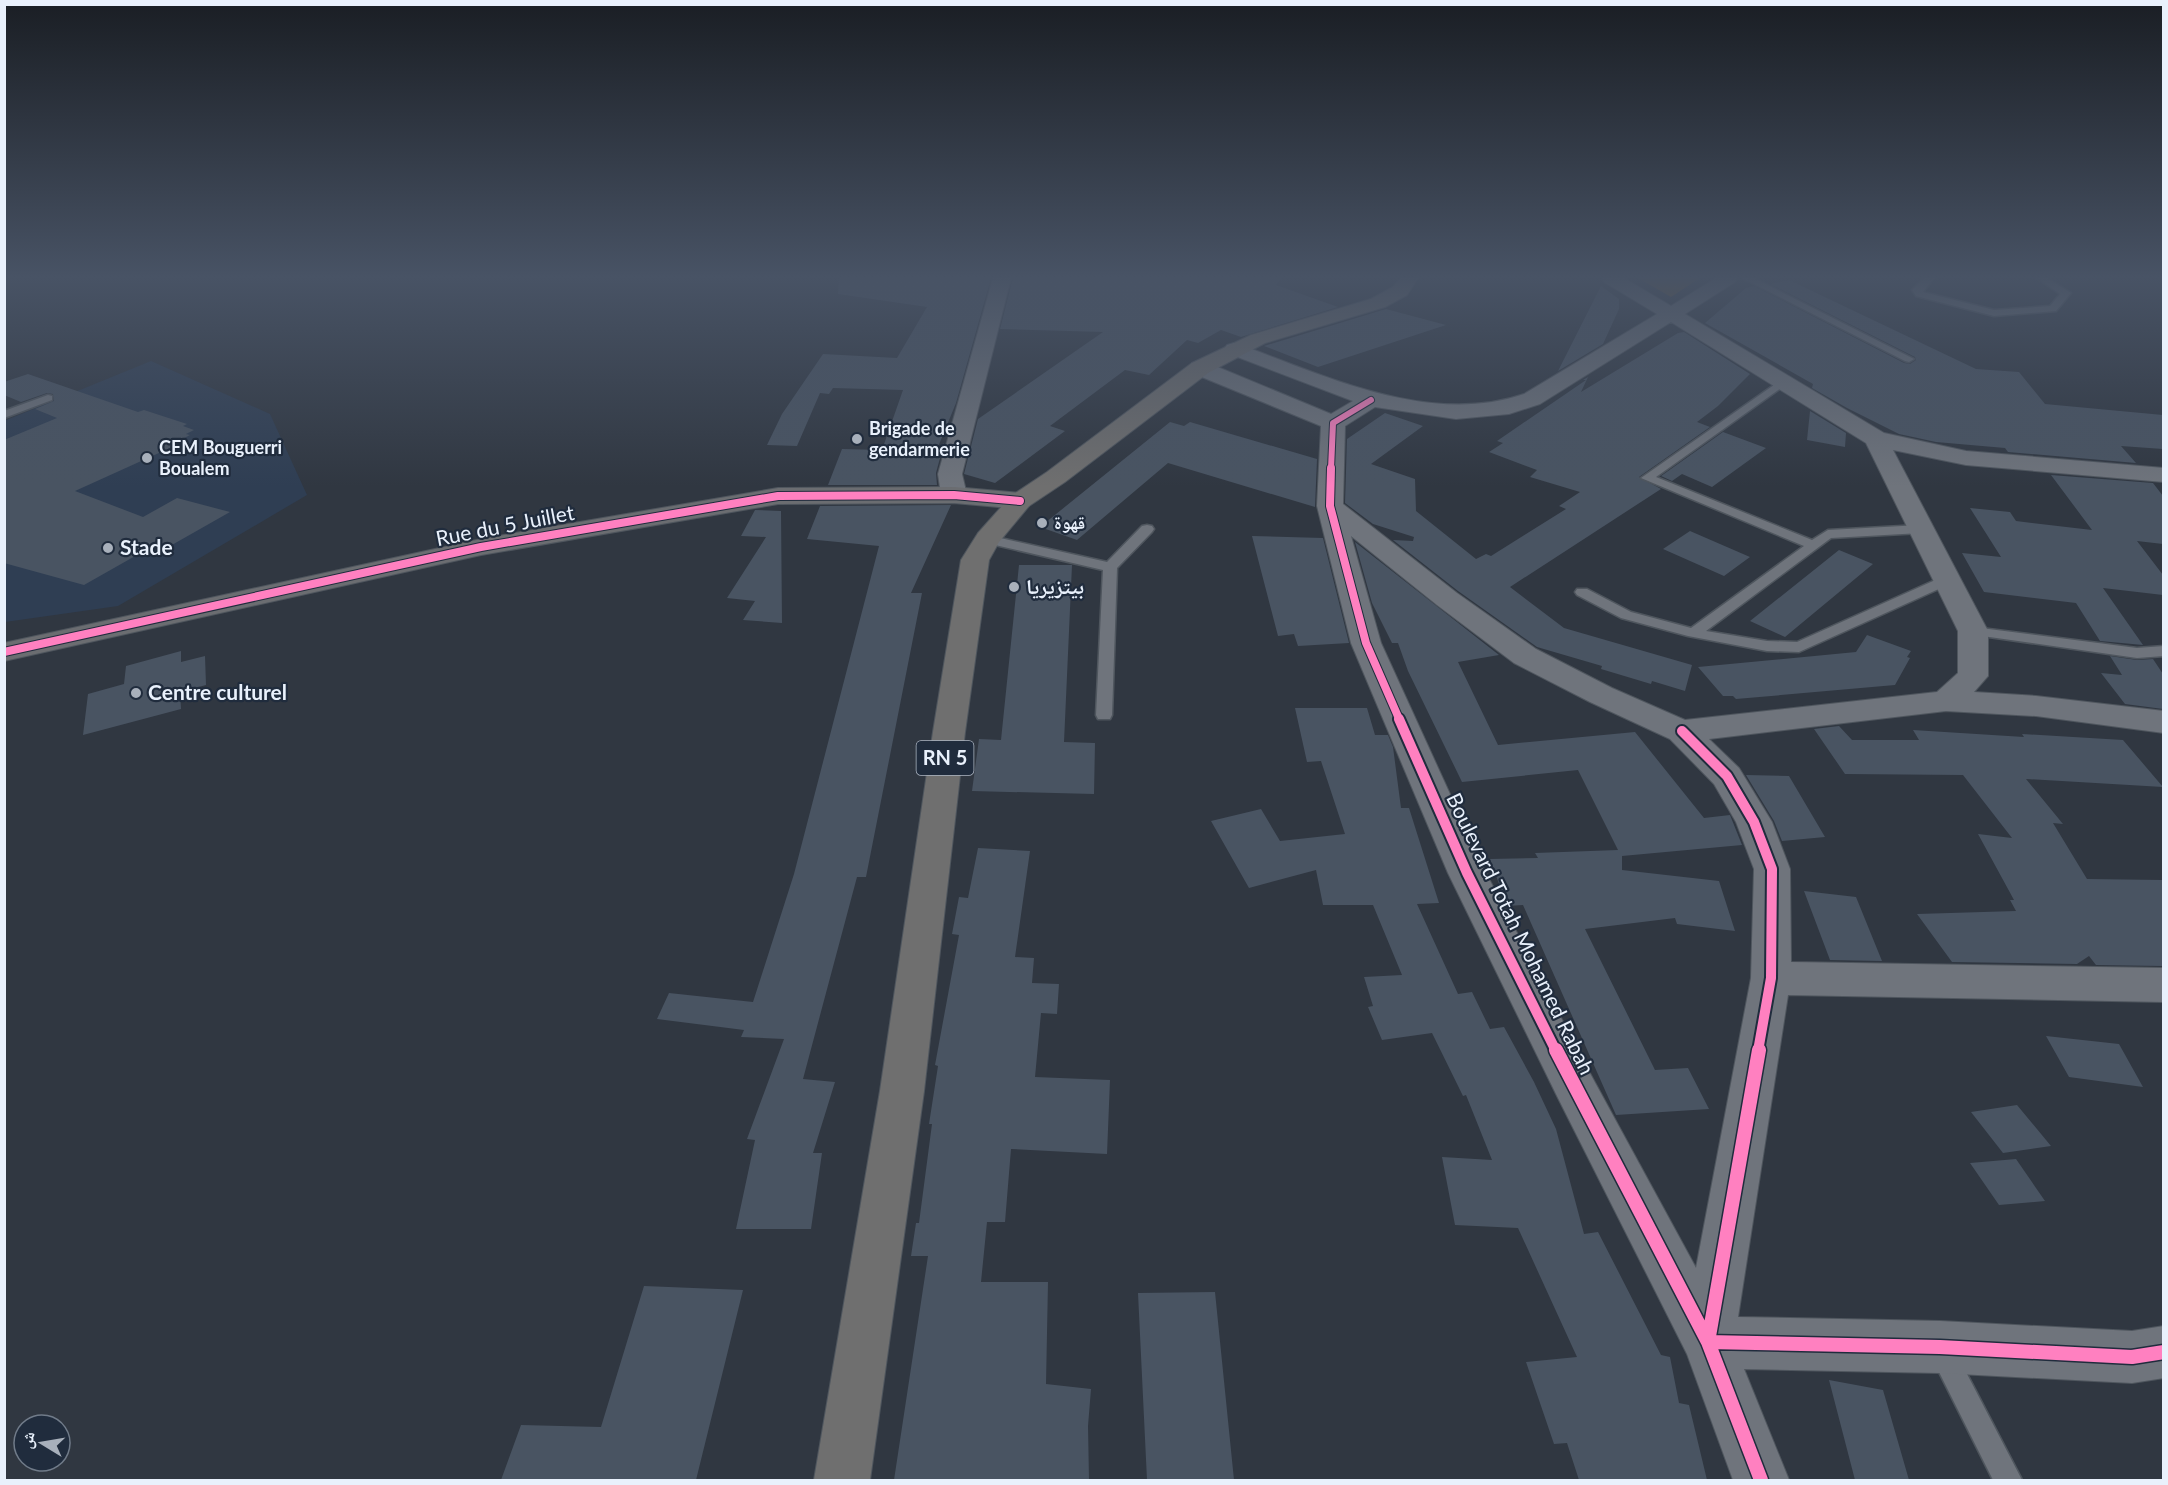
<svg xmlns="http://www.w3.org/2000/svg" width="2168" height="1485" viewBox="0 0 2168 1485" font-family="Lato,'Noto Naskh Arabic',sans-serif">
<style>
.built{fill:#2f3e53}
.green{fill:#6f5425}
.building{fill:#495462}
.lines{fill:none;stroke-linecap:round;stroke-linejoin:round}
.lane-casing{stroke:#4f565e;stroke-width:3}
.street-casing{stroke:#4f565e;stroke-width:2}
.secondary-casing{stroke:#4f565e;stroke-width:2}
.primary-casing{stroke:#4f565e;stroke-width:2}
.lane{fill:#6f747c;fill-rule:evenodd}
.street{fill:#6f747c;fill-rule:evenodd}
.secondary{fill:#6b6d71;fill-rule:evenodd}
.primary{fill:#6f6f6f;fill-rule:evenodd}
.cycleway-far3-casing{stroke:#202c3d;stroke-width:8}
.cycleway-far2-casing{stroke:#202c3d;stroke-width:10}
.cycleway-far1-casing{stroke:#202c3d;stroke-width:14}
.cycleway-casing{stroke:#202c3d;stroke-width:17}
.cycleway-far3{stroke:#ff80c0;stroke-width:6}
.cycleway-far2{stroke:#ff80c0;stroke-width:8}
.cycleway-far1{stroke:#ff80c0;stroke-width:10}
.cycleway{stroke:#ff80c0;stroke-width:14}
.poi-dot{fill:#a8b0bb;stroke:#202c3d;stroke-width:2}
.labels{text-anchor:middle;stroke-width:4.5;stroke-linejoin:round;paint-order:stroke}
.far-poi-label{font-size:18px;font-weight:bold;fill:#e9f1fc;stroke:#202c3d;text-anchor:start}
.shield{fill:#202c3d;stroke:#adb6c3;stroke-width:1.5}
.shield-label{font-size:20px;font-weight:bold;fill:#e9f1fc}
.street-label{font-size:21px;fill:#e9f1fc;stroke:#202c3d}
.poi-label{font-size:21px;font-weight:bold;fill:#e9f1fc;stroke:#202c3d;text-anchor:start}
</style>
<rect width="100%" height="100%" fill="#303741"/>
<path class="built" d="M 151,361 L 270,414 L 307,495 L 118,606 L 5,622 L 4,421 Z"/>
<path class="green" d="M 1638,278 L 1700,278 L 1671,297 Z"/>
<path class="building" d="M 839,278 L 991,278 L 956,403 L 938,447 L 944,443 L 936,473 L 937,485 L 828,485 L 842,449 L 882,450 L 903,390 L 833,388 L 829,394 L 820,393 L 797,446 L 767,445 L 782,414 L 823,354 L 897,358 L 927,307 L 838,294 Z
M 1013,278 L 1282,278 L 1276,285 L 1338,307 L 1241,337 L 1221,330 L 1198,343 L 1187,340 L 1149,375 L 1125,370 L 1050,426 L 1065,431 L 995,483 L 964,474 L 978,419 L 1103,332 L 1000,329 Z
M 1789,280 L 1976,369 L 2019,372 L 2045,404 L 2163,415 L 2163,449 L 2121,446 L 2136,463 L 2008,452 L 2005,448 L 1936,442 L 1899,434 L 1847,408 L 1812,388 L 1813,384 L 1705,323 L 1746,288 L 1754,286 L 1904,363 L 1910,364 L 1916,360 L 1915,357 L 1770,284 Z
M 1601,286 L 1619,299 L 1619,309 L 1603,344 L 1558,371 Z
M 1386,309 L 1446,325 L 1318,367 L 1264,346 Z
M 1684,332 L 1750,374 L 1718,406 L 1697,422 L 1710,427 L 1639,477 L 1661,489 L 1510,587 L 1564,628 L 1692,665 L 1685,691 L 1652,681 L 1651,684 L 1601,669 L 1602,666 L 1537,647 L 1458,591 L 1393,540 L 1413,541 L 1414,537 L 1373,524 L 1345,503 L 1347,439 L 1385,413 L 1423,426 L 1371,464 L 1415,479 L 1416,511 L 1476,559 L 1486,554 L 1491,556 L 1566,509 L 1559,506 L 1580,492 L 1530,477 L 1537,470 L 1489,452 L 1503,443 L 1497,441 L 1586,380 L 1583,380 L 1588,377 L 1581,392 L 1678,333 Z
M 28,374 L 138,412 L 144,410 L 187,424 L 183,426 L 194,430 L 186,434 L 190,435 L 177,442 L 181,443 L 75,491 L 143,517 L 177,498 L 230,512 L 156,554 L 144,551 L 84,585 L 4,563 L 4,440 L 57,418 L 35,409 L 54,401 L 53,394 L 47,393 L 21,402 L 4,395 L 4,382 Z
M 1810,411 L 1846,433 L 1845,447 L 1807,440 Z
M 1170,422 L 1184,426 L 1190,422 L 1317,459 L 1315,507 L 1168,463 L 1077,540 L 1040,527 Z
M 1723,432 L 1766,448 L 1712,487 L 1682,474 L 1672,481 L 1661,476 Z
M 2051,475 L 2153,483 L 2163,496 L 2163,544 L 2137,541 L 2163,575 L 2163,595 L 2103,588 L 2143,645 L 2100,641 L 2076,603 L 1984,592 L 1962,553 L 2001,557 L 1970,508 L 2010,512 L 2016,521 L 2092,530 Z
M 951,505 L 911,593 L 922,593 L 866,877 L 857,877 L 803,1079 L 835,1082 L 813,1153 L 822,1153 L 811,1229 L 736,1229 L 755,1140 L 747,1139 L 784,1039 L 741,1037 L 744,1030 L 657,1019 L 669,993 L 753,1002 L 794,874 L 879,546 L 807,539 L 820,506 Z
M 755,510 L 781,511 L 782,623 L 743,620 L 755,601 L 727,598 L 766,537 L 741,536 Z
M 1690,531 L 1750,557 L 1724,576 L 1663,549 Z
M 1252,536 L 1323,538 L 1349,643 L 1298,646 L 1294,634 L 1278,636 Z
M 1355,542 L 1499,655 L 1458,662 L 1498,745 L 1635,732 L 1704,818 L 1730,815 L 1742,845 L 1622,856 L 1622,870 L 1719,881 L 1735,931 L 1677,924 L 1675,918 L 1585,929 L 1655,1070 L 1688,1068 L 1709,1109 L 1616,1115 L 1523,905 L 1507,906 L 1490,859 L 1538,858 L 1535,853 L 1618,850 L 1578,770 L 1462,782 L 1408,671 L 1398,643 L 1392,643 L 1372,603 Z
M 1839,550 L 1873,564 L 1785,637 L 1750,621 Z
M 1019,565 L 1072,565 L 1064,742 L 1095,743 L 1094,794 L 972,791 L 979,739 L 1001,740 Z
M 1867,635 L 1911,651 L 1907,657 L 1910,658 L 1895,685 L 1736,699 L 1733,696 L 1723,696 L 1698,667 L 1856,652 Z
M 181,651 L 181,662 L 205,656 L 206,685 L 180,692 L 181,709 L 83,735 L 88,694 L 124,684 L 126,666 Z
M 2110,656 L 2137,660 L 2153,659 L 2163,674 L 2163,709 L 2125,704 L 2101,673 L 2122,675 Z
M 1295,708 L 1367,708 L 1375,735 L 1388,735 L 1393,747 L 1401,808 L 1409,808 L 1439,903 L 1417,904 L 1458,994 L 1472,992 L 1490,1029 L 1504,1027 L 1534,1082 L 1556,1129 L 1584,1234 L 1598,1232 L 1661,1355 L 1670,1357 L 1679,1403 L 1689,1405 L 1707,1480 L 1579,1480 L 1567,1443 L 1554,1444 L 1526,1362 L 1577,1357 L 1518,1228 L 1455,1225 L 1442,1157 L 1492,1160 L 1466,1095 L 1463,1096 L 1432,1033 L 1382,1040 L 1368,1007 L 1373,1006 L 1364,977 L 1402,975 L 1373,905 L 1323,905 L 1316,870 L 1249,888 L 1211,821 L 1261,809 L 1280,841 L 1345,834 L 1321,761 L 1307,762 Z
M 1839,726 L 1852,740 L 1919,740 L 1913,730 L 2024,737 L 2022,734 L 2123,740 L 2163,787 L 2026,779 L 2063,824 L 2053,823 L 2087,879 L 2163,880 L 2163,966 L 2096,965 L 2089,956 L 2077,964 L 1952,962 L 1917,914 L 2016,911 L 2010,900 L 2014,900 L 1978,834 L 2012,838 L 1963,775 L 1845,774 L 1814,729 Z
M 1746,775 L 1789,776 L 1825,837 L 1782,841 L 1774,821 Z
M 978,848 L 1030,851 L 1015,957 L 1034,958 L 1032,983 L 1059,984 L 1057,1014 L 1041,1013 L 1035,1077 L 1110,1080 L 1107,1154 L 1011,1149 L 1005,1222 L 987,1222 L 981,1282 L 1048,1282 L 1046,1384 L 1091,1389 L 1088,1426 L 1089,1480 L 894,1480 L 928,1256 L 911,1256 L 916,1223 L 919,1223 L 932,1124 L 929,1124 L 938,1066 L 935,1065 L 959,935 L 952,934 L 959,897 L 968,898 Z
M 1804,891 L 1856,897 L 1882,961 L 1830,960 Z
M 2046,1036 L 2119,1044 L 2143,1087 L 2069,1077 Z
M 2017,1105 L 2051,1146 L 2003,1153 L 1971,1112 Z
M 2016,1159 L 2045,1201 L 1999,1205 L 1970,1163 Z
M 644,1286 L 743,1290 L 696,1480 L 501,1480 L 521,1425 L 601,1427 Z
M 1215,1292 L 1234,1480 L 1147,1480 L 1138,1293 Z
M 1829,1380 L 1883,1390 L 1909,1480 L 1855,1480 Z"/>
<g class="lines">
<defs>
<path id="lane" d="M 1742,278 L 1754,278 L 1914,359 L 1909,362 L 1905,361 Z
M 1924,278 L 1934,278 L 1923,292 L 1994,310 L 2050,306 L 2060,294 L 2037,278 L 2047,278 L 2071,293 L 2056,311 L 1994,316 L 1916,296 L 1912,290 Z
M 1784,378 L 1789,381 L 1788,383 L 1656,477 L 1812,540 L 1828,530 L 1921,525 L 1928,529 L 1921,533 L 1831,538 L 1706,631 L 1767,641 L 1797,642 L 1942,577 L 1952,577 L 1954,580 L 1952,583 L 1799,652 L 1767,651 L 1688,636 L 1621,618 L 1577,595 L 1575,592 L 1577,589 L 1587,589 L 1631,612 L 1691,628 L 1804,546 L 1641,478 Z
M 48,395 L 52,396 L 52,400 L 4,418 L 4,411 Z
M 1147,525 L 1152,526 L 1154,529 L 1152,532 L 1117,568 L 1112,715 L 1110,719 L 1098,719 L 1096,715 L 1103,570 L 982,542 L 980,539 L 987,535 L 1107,562 L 1142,526 Z
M 1973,627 L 2137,648 L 2164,646 L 2164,656 L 2137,658 L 1968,634 L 1966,631 Z
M 1944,1343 L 1953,1347 L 2022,1480 L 1993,1480 L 1931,1356 L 1935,1347 Z"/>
<path id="street" d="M 993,278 L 1011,278 L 962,474 L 967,495 L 963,500 L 954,503 L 945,500 L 941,495 L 938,474 Z
M 1602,278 L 1624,278 L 1671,306 L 1716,278 L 1737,278 L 1735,282 L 1685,314 L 1884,433 L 1966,451 L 2164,468 L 2164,482 L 1966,465 L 1893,450 L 1988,631 L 1988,676 L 1974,692 L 2036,696 L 2164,711 L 2164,733 L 2036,716 L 1946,711 L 1709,739 L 1739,768 L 1772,822 L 1790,869 L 1791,962 L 2164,968 L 2164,1002 L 1788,995 L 1738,1317 L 1940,1321 L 2132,1331 L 2164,1326 L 2164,1378 L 2132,1383 L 1940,1373 L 1744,1369 L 1789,1480 L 1733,1480 L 1687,1354 L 1556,1094 L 1448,873 L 1351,643 L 1317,506 L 1321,426 L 1192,373 L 1189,368 L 1192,363 L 1200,362 L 1208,363 L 1331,414 L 1353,401 L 1227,353 L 1224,349 L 1227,345 L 1234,343 L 1241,345 C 1328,377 1431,426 1524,394 L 1657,314 L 1604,282 ZM 1671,322 L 1866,443 L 1958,631 L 1958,673 L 1937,692 L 1685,720 L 1612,688 L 1536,649 L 1457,593 L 1343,504 L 1345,426 L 1375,407 L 1456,419 L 1509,414 L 1540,404 ZM 1351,536 L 1437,605 L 1514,663 L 1590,702 L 1670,739 L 1714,784 L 1736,822 L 1754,869 L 1751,978 L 1696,1268 L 1586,1066 L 1486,873 L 1381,643 Z"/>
<path id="secondary" d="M 954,487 L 1020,493 L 1029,496 L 1033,501 L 1029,506 L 1020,509 L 954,503 L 778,504 L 481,555 L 4,661 L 4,643 L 481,539 L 778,488 Z"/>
<path id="primary" d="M 1400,278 L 1418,278 L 1407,295 L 1385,307 L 1265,343 L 1208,373 L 1065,482 L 1029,506 L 999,542 L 989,560 L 965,732 L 924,1091 L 870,1480 L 814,1480 L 880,1091 L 933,732 L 961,560 L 978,533 L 1011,496 L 1047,472 L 1192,363 L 1251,335 L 1371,299 L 1393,287 Z"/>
</defs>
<use href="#lane" class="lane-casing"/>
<use href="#street" class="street-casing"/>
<use href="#secondary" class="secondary-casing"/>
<use href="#primary" class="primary-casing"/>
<use href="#lane" class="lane"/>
<use href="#street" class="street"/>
<use href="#secondary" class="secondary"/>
<use href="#primary" class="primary"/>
<defs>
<path id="cycleway-far3" d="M 1331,469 L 1333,423 L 1371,400"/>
<path id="cycleway-far2" d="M 1331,468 L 1330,506 L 1366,643 L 1400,721
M 4,652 L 481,547 L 778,496 L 954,495 L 1020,501"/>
<path id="cycleway-far1" d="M 1399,719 L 1467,873 L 1556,1051
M 1682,731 L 1727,776 L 1754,822 L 1772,869 L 1771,978 L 1758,1051"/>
<path id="cycleway" d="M 1556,1050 L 1708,1342 L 1761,1480
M 1759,1050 L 1708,1342 L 1940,1347 L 2132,1357 L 2164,1352"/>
</defs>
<use href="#cycleway-far3" class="cycleway-far3-casing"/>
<use href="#cycleway-far2" class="cycleway-far2-casing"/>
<use href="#cycleway-far1" class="cycleway-far1-casing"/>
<use href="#cycleway" class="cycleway-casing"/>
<use href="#cycleway-far3" class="cycleway-far3"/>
<use href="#cycleway-far2" class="cycleway-far2"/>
<use href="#cycleway-far1" class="cycleway-far1"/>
<use href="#cycleway" class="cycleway"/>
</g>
<linearGradient id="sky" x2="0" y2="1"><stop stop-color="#1a1e24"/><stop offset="0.57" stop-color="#485365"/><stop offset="1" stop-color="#485365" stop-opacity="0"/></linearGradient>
<rect width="2168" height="486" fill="url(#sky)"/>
<g class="poi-dot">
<circle cx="857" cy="439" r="6"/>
<circle cx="147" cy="458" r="6"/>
<circle cx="1042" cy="523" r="6"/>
<circle cx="108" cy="548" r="6"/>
<circle cx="1014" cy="587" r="6"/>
<circle cx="136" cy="693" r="6"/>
</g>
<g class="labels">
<g class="far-poi-label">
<text x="869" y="435">Brigade de<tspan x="869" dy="21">gendarmerie</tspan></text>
<text x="159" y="454">CEM Bouguerri<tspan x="159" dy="21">Boualem</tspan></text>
<text x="1054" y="529">قهوة</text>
</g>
<rect class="shield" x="916.5" y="741" width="57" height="34" rx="4.5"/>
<g class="shield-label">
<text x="945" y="765">RN 5</text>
</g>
<g class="street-label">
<text transform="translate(505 526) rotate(-11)" y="7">Rue du 5 Juillet</text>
<text transform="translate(1520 934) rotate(64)" y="7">Boulevard Totah Mohamed Rabah</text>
</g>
<g class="poi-label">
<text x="120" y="555">Stade</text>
<text x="1026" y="594">بيتزيريا</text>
<text x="148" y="700">Centre culturel</text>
</g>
</g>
<rect width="2168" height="1485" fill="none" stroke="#e9f1fc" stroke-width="12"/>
<g transform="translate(42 1443) rotate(281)"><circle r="28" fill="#202c3d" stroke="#707b89" stroke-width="1.5"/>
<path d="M0-4.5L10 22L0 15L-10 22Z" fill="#a8b0bb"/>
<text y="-9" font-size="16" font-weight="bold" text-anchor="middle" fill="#e9f1fc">ش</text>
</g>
</svg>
